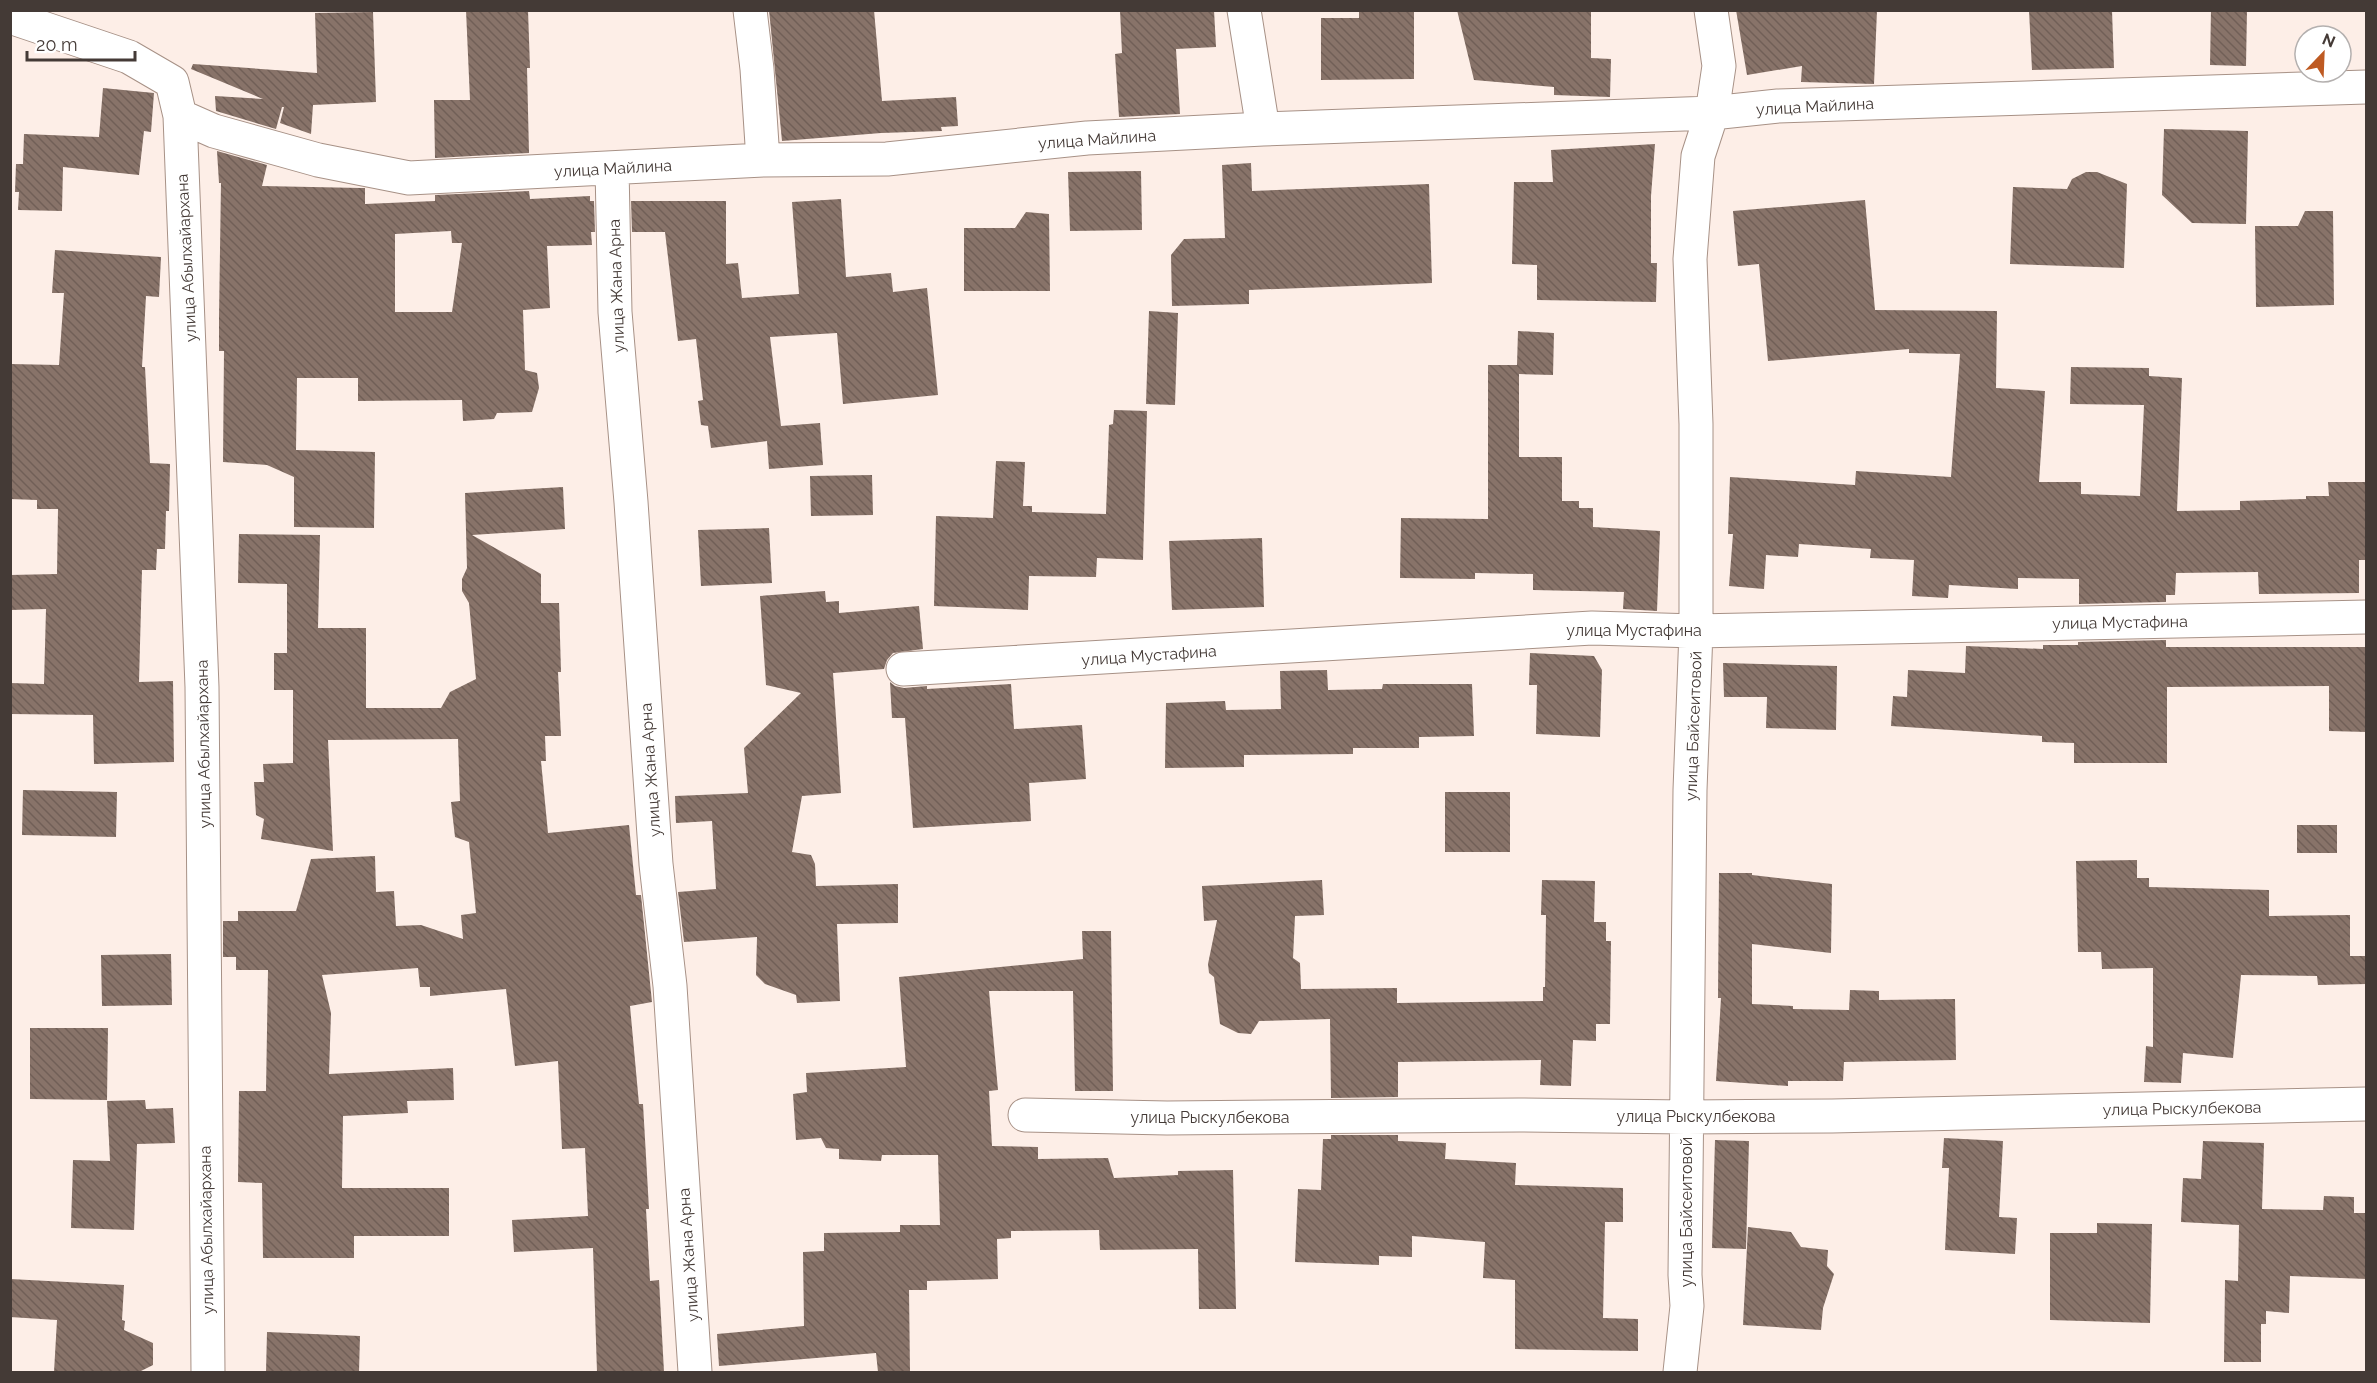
<svg xmlns="http://www.w3.org/2000/svg" width="2377" height="1383" viewBox="0 0 2377 1383" font-family="Raleway,sans-serif">
<style>
.building{fill:url(#building-back-hatch);fill-rule:evenodd}
.lines{fill:none;stroke-linecap:round;stroke-linejoin:round}
.street-casing{stroke:#a79186;stroke-width:35}
.street{stroke:#fff;stroke-width:33}
.labels{text-anchor:middle;stroke-width:6;stroke-linejoin:round;paint-order:stroke}
.street-label{font-size:16px;fill:#443a36;stroke:#fff}
</style>
<defs>
<pattern id="building-back-hatch" width="6" height="6" patternUnits="userSpaceOnUse" patternTransform="scale(1.5)"><rect width="6" height="6" fill="#887369"/><path d="M-1 5l2 2M0 0l6 6M5-1l2 2" fill="none" stroke="#715f57"/></pattern>
</defs>
<rect width="100%" height="100%" fill="#fdeee7"/>
<path class="building" d="M 466,10 L 528,10 L 530,68 L 527,68 L 529,153 L 435,158 L 434,100 L 470,100 Z
M 769,10 L 874,10 L 882,101 L 956,97 L 958,126 L 941,127 L 942,131 L 881,133 L 782,141 Z
M 1120,10 L 1214,10 L 1216,47 L 1176,49 L 1180,114 L 1119,117 L 1115,54 L 1122,53 Z
M 1359,10 L 1414,10 L 1414,79 L 1321,80 L 1321,18 L 1359,18 Z
M 1457,10 L 1591,10 L 1591,58 L 1611,59 L 1610,97 L 1554,95 L 1554,87 L 1474,80 Z
M 1736,10 L 1877,10 L 1874,84 L 1801,82 L 1802,66 L 1747,75 Z
M 2029,10 L 2112,10 L 2114,68 L 2032,70 Z
M 2211,10 L 2247,10 L 2246,66 L 2210,65 Z
M 373,12 L 376,102 L 313,105 L 311,134 L 280,123 L 284,107 L 282,107 L 276,129 L 216,111 L 215,96 L 263,99 L 191,69 L 193,64 L 317,73 L 315,13 Z
M 103,88 L 154,93 L 151,132 L 144,131 L 139,175 L 63,167 L 62,211 L 18,210 L 19,192 L 15,192 L 16,164 L 23,164 L 24,134 L 99,137 Z
M 2164,129 L 2248,131 L 2246,224 L 2192,223 L 2162,195 Z
M 1655,144 L 1651,196 L 1651,263 L 1657,263 L 1656,302 L 1537,300 L 1537,265 L 1512,264 L 1514,182 L 1553,182 L 1551,150 Z
M 217,151 L 267,165 L 262,186 L 361,188 L 365,188 L 365,204 L 435,201 L 435,195 L 529,191 L 530,199 L 590,196 L 590,201 L 594,201 L 595,232 L 591,232 L 592,245 L 547,246 L 550,308 L 523,310 L 525,370 L 537,373 L 539,388 L 532,412 L 497,413 L 494,419 L 463,421 L 462,400 L 358,401 L 358,378 L 297,378 L 296,450 L 375,452 L 374,528 L 294,527 L 294,477 L 267,465 L 223,462 L 224,351 L 219,351 L 219,317 L 221,183 L 219,183 ZM 451,231 L 452,243 L 462,243 L 452,312 L 395,312 L 395,234 Z
M 1251,163 L 1252,191 L 1429,184 L 1432,283 L 1249,290 L 1249,304 L 1172,306 L 1171,255 L 1184,239 L 1225,238 L 1222,165 Z
M 1141,171 L 1142,230 L 1070,231 L 1068,172 Z
M 2086,172 L 2097,172 L 2127,184 L 2124,268 L 2010,264 L 2013,187 L 2067,189 L 2072,179 Z
M 841,199 L 846,277 L 891,273 L 893,292 L 927,288 L 938,395 L 843,404 L 837,333 L 770,337 L 781,426 L 820,423 L 823,465 L 769,469 L 767,441 L 711,448 L 708,426 L 701,425 L 698,401 L 703,400 L 696,339 L 678,341 L 665,232 L 632,232 L 631,201 L 726,201 L 726,264 L 738,263 L 742,298 L 799,294 L 792,202 Z
M 1865,200 L 1875,310 L 1997,311 L 1996,388 L 2045,391 L 2039,482 L 2081,482 L 2081,494 L 2140,496 L 2144,405 L 2070,404 L 2071,367 L 2149,368 L 2149,376 L 2182,378 L 2177,511 L 2240,510 L 2240,501 L 2306,499 L 2306,496 L 2329,496 L 2328,482 L 2367,482 L 2367,560 L 2359,560 L 2359,593 L 2259,594 L 2258,572 L 2176,573 L 2175,595 L 2166,595 L 2166,602 L 2079,604 L 2079,579 L 2018,578 L 2018,589 L 1949,585 L 1948,598 L 1912,596 L 1914,560 L 1870,558 L 1871,549 L 1799,544 L 1798,557 L 1766,555 L 1764,589 L 1729,586 L 1733,534 L 1728,534 L 1730,477 L 1855,485 L 1856,471 L 1951,477 L 1960,354 L 1909,353 L 1909,349 L 1768,361 L 1759,264 L 1738,266 L 1733,211 Z
M 2305,211 L 2333,211 L 2334,305 L 2256,307 L 2255,226 L 2298,226 Z
M 1026,212 L 1049,214 L 1050,291 L 964,291 L 964,228 L 1015,228 Z
M 55,250 L 161,257 L 159,297 L 146,296 L 142,367 L 145,367 L 150,463 L 170,464 L 169,511 L 166,511 L 165,549 L 157,549 L 156,570 L 142,570 L 139,682 L 173,681 L 174,762 L 94,764 L 93,715 L 10,714 L 10,683 L 44,684 L 46,609 L 10,610 L 10,575 L 57,574 L 58,509 L 37,509 L 37,500 L 10,499 L 10,364 L 59,365 L 64,293 L 52,293 Z
M 1149,311 L 1178,313 L 1175,405 L 1146,404 Z
M 1518,331 L 1554,333 L 1553,375 L 1519,374 L 1519,457 L 1562,457 L 1562,501 L 1579,501 L 1579,508 L 1593,508 L 1593,527 L 1660,531 L 1657,611 L 1623,609 L 1624,592 L 1533,590 L 1533,574 L 1475,573 L 1475,579 L 1400,578 L 1401,518 L 1488,519 L 1488,365 L 1517,365 Z
M 1114,410 L 1147,411 L 1143,560 L 1097,558 L 1096,577 L 1029,576 L 1028,610 L 934,606 L 936,516 L 993,518 L 996,461 L 1025,462 L 1023,506 L 1032,506 L 1032,512 L 1106,514 L 1109,425 L 1113,424 Z
M 872,475 L 873,515 L 811,516 L 810,476 Z
M 563,487 L 565,529 L 472,535 L 541,574 L 541,603 L 559,603 L 561,672 L 558,672 L 561,736 L 545,736 L 546,761 L 541,761 L 548,833 L 629,825 L 636,895 L 641,895 L 652,1002 L 630,1006 L 639,1104 L 643,1104 L 649,1209 L 646,1209 L 650,1281 L 659,1280 L 664,1372 L 597,1372 L 593,1248 L 514,1252 L 512,1220 L 588,1216 L 585,1148 L 562,1149 L 558,1061 L 515,1066 L 506,989 L 430,996 L 430,987 L 420,987 L 418,968 L 322,975 L 331,1013 L 329,1074 L 453,1068 L 454,1100 L 407,1101 L 408,1113 L 343,1116 L 342,1188 L 449,1188 L 449,1236 L 354,1236 L 354,1258 L 263,1258 L 262,1183 L 238,1182 L 239,1091 L 266,1091 L 268,970 L 236,970 L 236,957 L 223,957 L 223,921 L 238,921 L 238,911 L 296,911 L 311,859 L 375,856 L 376,892 L 394,891 L 396,926 L 421,925 L 463,939 L 461,915 L 476,913 L 469,842 L 455,837 L 451,802 L 460,801 L 458,739 L 328,740 L 333,851 L 261,839 L 264,819 L 256,815 L 254,782 L 264,782 L 263,764 L 293,763 L 293,690 L 274,690 L 274,653 L 287,653 L 287,584 L 238,583 L 239,534 L 320,535 L 318,628 L 366,628 L 366,708 L 441,708 L 450,692 L 476,679 L 469,603 L 462,591 L 462,579 L 467,568 L 465,493 Z
M 769,528 L 772,583 L 701,586 L 698,530 Z
M 1262,538 L 1264,607 L 1172,610 L 1169,541 Z
M 825,591 L 826,602 L 839,601 L 839,613 L 919,606 L 923,649 L 893,653 L 887,660 L 884,669 L 833,673 L 841,793 L 802,796 L 792,852 L 811,855 L 815,864 L 816,886 L 898,884 L 898,923 L 837,924 L 840,1001 L 797,1003 L 796,995 L 765,984 L 756,975 L 757,937 L 684,942 L 678,892 L 716,889 L 712,821 L 676,823 L 675,796 L 748,793 L 744,748 L 801,693 L 766,685 L 760,596 Z
M 2166,640 L 2166,647 L 2367,647 L 2367,732 L 2329,731 L 2329,686 L 2167,687 L 2167,763 L 2074,763 L 2074,743 L 2042,742 L 2042,736 L 1891,726 L 1893,696 L 1907,697 L 1908,670 L 1965,673 L 1966,646 L 2043,649 L 2043,645 L 2078,645 L 2078,642 Z
M 1530,653 L 1594,656 L 1602,670 L 1600,737 L 1536,734 L 1537,685 L 1529,685 Z
M 1723,663 L 1837,666 L 1836,730 L 1766,728 L 1767,697 L 1724,697 Z
M 1327,670 L 1328,690 L 1382,689 L 1383,684 L 1472,684 L 1474,736 L 1419,737 L 1419,748 L 1353,748 L 1353,754 L 1244,755 L 1244,767 L 1165,768 L 1166,703 L 1225,701 L 1226,710 L 1281,709 L 1280,671 Z
M 890,682 L 895,686 L 904,688 L 927,686 L 927,689 L 1011,684 L 1014,729 L 1082,725 L 1086,779 L 1029,783 L 1031,821 L 913,828 L 905,718 L 892,718 Z
M 23,790 L 117,792 L 116,837 L 22,835 Z
M 1445,792 L 1510,792 L 1510,852 L 1445,852 Z
M 2297,825 L 2337,825 L 2337,853 L 2297,853 Z
M 2137,860 L 2137,878 L 2149,878 L 2149,887 L 2269,890 L 2269,916 L 2350,915 L 2350,956 L 2367,956 L 2367,984 L 2318,985 L 2317,976 L 2241,975 L 2233,1058 L 2183,1053 L 2181,1083 L 2144,1082 L 2146,1046 L 2153,1047 L 2153,968 L 2102,969 L 2101,952 L 2078,952 L 2076,861 Z
M 1719,873 L 1752,873 L 1752,875 L 1832,884 L 1831,953 L 1752,944 L 1752,1004 L 1793,1006 L 1793,1009 L 1849,1010 L 1850,990 L 1879,991 L 1879,1000 L 1955,999 L 1956,1060 L 1844,1062 L 1843,1081 L 1788,1081 L 1788,1086 L 1716,1081 L 1721,998 L 1718,998 Z
M 1322,880 L 1324,915 L 1295,916 L 1293,958 L 1300,963 L 1301,989 L 1397,988 L 1397,1003 L 1543,1001 L 1543,987 L 1545,987 L 1546,915 L 1541,915 L 1542,880 L 1595,881 L 1594,922 L 1606,922 L 1606,941 L 1611,941 L 1610,1024 L 1596,1024 L 1596,1041 L 1573,1040 L 1571,1086 L 1540,1085 L 1541,1060 L 1398,1062 L 1398,1097 L 1331,1098 L 1330,1019 L 1259,1021 L 1251,1034 L 1238,1033 L 1220,1024 L 1214,977 L 1209,973 L 1208,964 L 1217,920 L 1204,921 L 1202,886 Z
M 1082,931 L 1111,931 L 1113,1091 L 1075,1091 L 1073,991 L 989,991 L 998,1090 L 989,1091 L 992,1146 L 1038,1147 L 1038,1159 L 1108,1158 L 1114,1178 L 1178,1175 L 1178,1171 L 1233,1170 L 1236,1309 L 1199,1309 L 1198,1249 L 1100,1250 L 1099,1230 L 1011,1231 L 1011,1238 L 997,1239 L 998,1279 L 927,1281 L 927,1290 L 909,1290 L 910,1372 L 878,1372 L 876,1353 L 719,1366 L 717,1334 L 804,1326 L 803,1252 L 824,1251 L 824,1233 L 900,1232 L 900,1225 L 940,1225 L 938,1155 L 882,1155 L 881,1161 L 839,1159 L 839,1149 L 826,1148 L 821,1138 L 796,1140 L 793,1094 L 807,1092 L 806,1073 L 906,1067 L 899,977 L 1083,959 Z
M 171,954 L 172,1005 L 102,1006 L 101,955 Z
M 30,1028 L 108,1028 L 107,1100 L 30,1099 Z
M 145,1100 L 146,1109 L 173,1108 L 175,1143 L 137,1144 L 134,1230 L 71,1228 L 73,1160 L 110,1161 L 107,1101 Z
M 1331,1135 L 1398,1135 L 1398,1141 L 1446,1143 L 1445,1159 L 1516,1163 L 1515,1185 L 1623,1188 L 1623,1222 L 1605,1222 L 1603,1318 L 1638,1319 L 1638,1351 L 1515,1349 L 1515,1280 L 1483,1278 L 1485,1242 L 1412,1236 L 1412,1257 L 1379,1256 L 1379,1265 L 1295,1262 L 1298,1189 L 1321,1190 L 1323,1139 L 1331,1139 Z
M 1944,1138 L 2003,1141 L 1999,1217 L 2017,1218 L 2015,1254 L 1945,1250 L 1949,1168 L 1942,1168 Z
M 1715,1140 L 1749,1141 L 1746,1249 L 1712,1248 Z
M 2203,1141 L 2264,1143 L 2262,1209 L 2323,1210 L 2324,1196 L 2354,1197 L 2354,1213 L 2367,1213 L 2367,1279 L 2290,1276 L 2289,1313 L 2266,1311 L 2266,1324 L 2261,1324 L 2261,1362 L 2224,1362 L 2225,1280 L 2238,1281 L 2239,1225 L 2181,1222 L 2183,1178 L 2201,1179 Z
M 2097,1223 L 2152,1224 L 2150,1323 L 2050,1320 L 2050,1233 L 2097,1233 Z
M 1748,1227 L 1791,1232 L 1801,1247 L 1828,1250 L 1827,1266 L 1834,1274 L 1823,1308 L 1821,1330 L 1743,1325 Z
M 10,1279 L 124,1285 L 122,1320 L 125,1321 L 124,1330 L 153,1343 L 153,1365 L 139,1372 L 54,1372 L 57,1320 L 10,1317 Z
M 267,1332 L 360,1336 L 359,1372 L 266,1372 Z"/>
<g class="lines">
<defs>
<path id="street" d="M 750,10 L 757,69 L 763,160
M 1244,10 L 1263,129
M 10,17 L 129,57 L 172,82 L 180,116 L 214,131 L 318,160 L 409,178 L 763,160 L 887,159 L 1087,138 L 1263,129 L 1712,113 L 1778,106 L 2366,87
M 180,116 L 202,687 L 208,1372
M 612,168 L 615,312 L 631,502 L 656,864 L 670,986 L 695,1372
M 903,669 L 1592,628 L 1696,631 L 2366,617
M 1025,1115 L 1167,1118 L 1519,1115 L 1686,1117 L 1832,1116 L 2366,1104
M 1680,1372 L 1687,1306 L 1685,1275 L 1690,790 L 1696,631 L 1696,424 L 1690,259 L 1698,156 L 1712,113 L 1719,66 L 1711,10"/>
</defs>
<use href="#street" class="street-casing"/>
<use href="#street" class="street"/>
</g>
<g class="labels">
<g class="street-label">
<text transform="translate(1815 106) rotate(-3)" y="6">улица Майлина</text>
<text transform="translate(1097 139) rotate(-4)" y="6">улица Майлина</text>
<text transform="translate(613 168) rotate(-3)" y="6">улица Майлина</text>
<text transform="translate(186 258) rotate(-93)" y="6">улица Абылхайархана</text>
<text transform="translate(616 286) rotate(-92)" y="6">улица Жана Арна</text>
<text transform="translate(2120 622) rotate(-1)" y="6">улица Мустафина</text>
<text x="1634" y="636">улица Мустафина</text>
<text transform="translate(1149 655) rotate(-4)" y="6">улица Мустафина</text>
<text transform="translate(1693 726) rotate(-88)" y="6">улица Байсеитовой</text>
<text transform="translate(203 744) rotate(-91)" y="6">улица Абылхайархана</text>
<text transform="translate(650 770) rotate(-94)" y="6">улица Жана Арна</text>
<text transform="translate(2182 1108) rotate(-1)" y="6">улица Рыскулбекова</text>
<text x="1696" y="1122">улица Рыскулбекова</text>
<text x="1210" y="1123">улица Рыскулбекова</text>
<text transform="translate(1686 1212) rotate(-90)" y="6">улица Байсеитовой</text>
<text transform="translate(206 1230) rotate(-91)" y="6">улица Абылхайархана</text>
<text transform="translate(688 1255) rotate(-94)" y="6">улица Жана Арна</text>
</g>
</g>
<rect width="2377" height="1383" fill="none" stroke="#443a36" stroke-width="24"/>
<g transform="translate(2323 54) rotate(23)"><circle r="28" fill="#ffffff" stroke="#b4b0af" stroke-width="1.5"/>
<path d="M0-4.5L10 22L0 15L-10 22Z" fill="#be5a22"/>
<text y="-9" font-size="16" font-weight="bold" text-anchor="middle" fill="#443a36">N</text>
</g>
<path d="M27 51v9h108v-9" fill="none" stroke="#443a36" stroke-width="3"/>
<text x="36" y="51" font-size="18" fill="#443a36" stroke="#ffffff" stroke-width="4.5" paint-order="stroke">20 m</text>
</svg>
